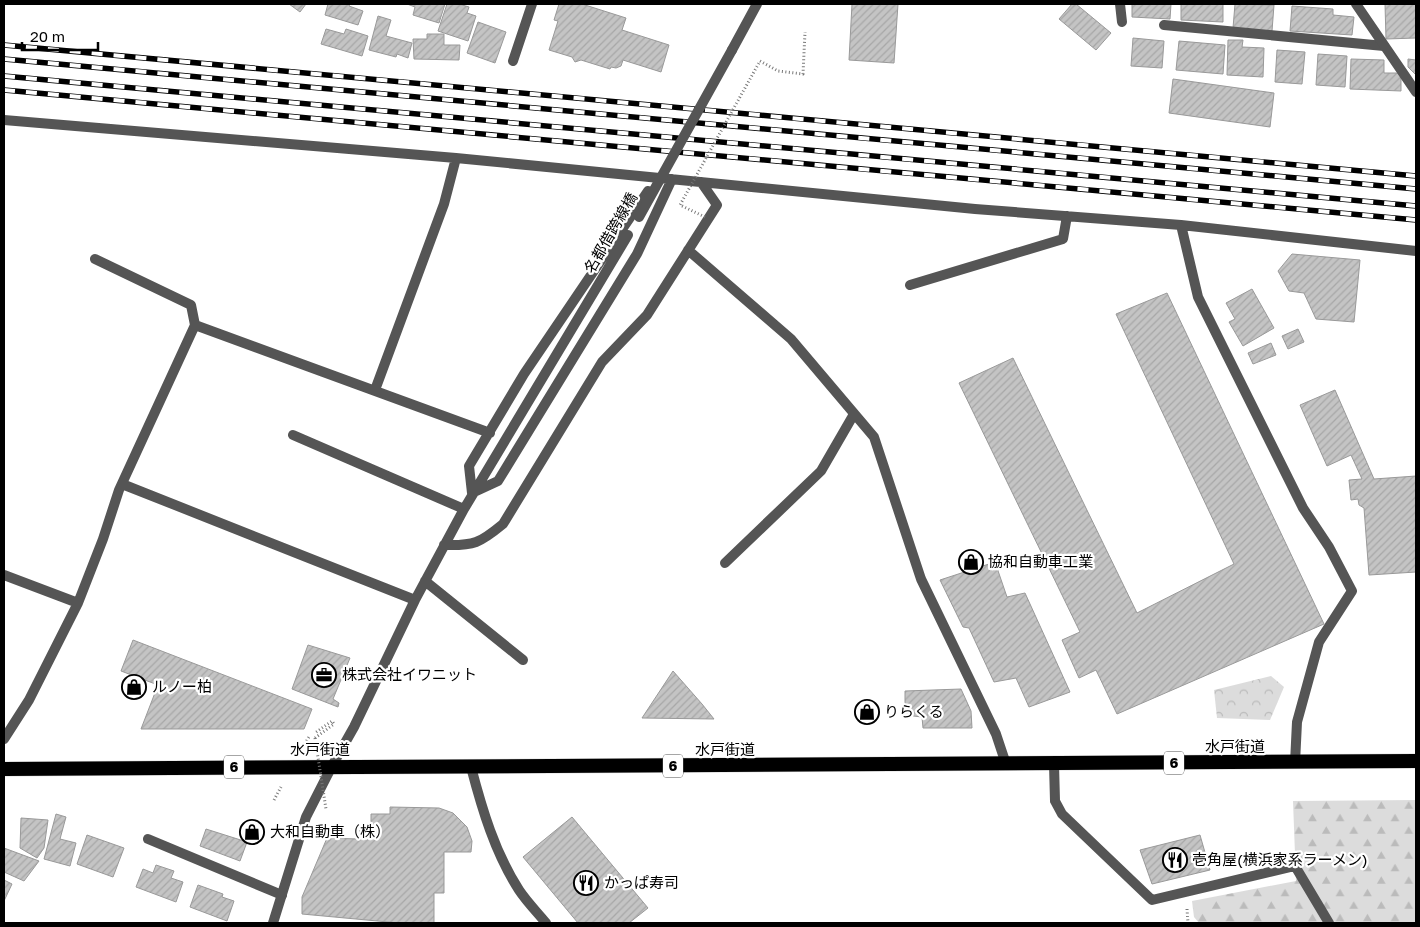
<svg xmlns="http://www.w3.org/2000/svg" width="1420" height="927" viewBox="0 0 1420 927" font-family="'Golos Text','Noto Sans JP',sans-serif">
<style>
.forest{fill:url(#forest-firs)}
.park{fill:url(#park-crowns)}
.building{fill:url(#building-hatch);stroke:#999}
.lines{fill:none;stroke-linecap:round;stroke-linejoin:round}
.trunk-casing{stroke:#dbdbdb;stroke-width:15}
.path{stroke:#777;stroke-width:3;stroke-dasharray:1 2.5;stroke-linecap:butt}
.service{stroke:#555;stroke-width:10}
.minor{stroke:#555;stroke-width:10}
.tertiary{stroke:#555;stroke-width:10}
.trunk{stroke:#000;stroke-width:14}
.rail-casing{stroke:#000;stroke-width:5.5}
.rail{stroke:#fff;stroke-width:4;stroke-dasharray:11;stroke-linecap:butt}
.path-bridge{stroke:#777;stroke-width:3;stroke-dasharray:1 2.5;stroke-linecap:butt}
.minor-bridge{stroke:#555;stroke-width:10}
.labels{text-anchor:middle;stroke-width:4.5;stroke-linejoin:round;paint-order:stroke}
.shield{fill:#fff;stroke:#4c4c4c;stroke-width:1}
.shield-label{font-size:14px;font-weight:bold;fill:#000}
.street-label{font-size:15px;fill:#000;stroke:#fff}
.poi-label{font-size:15px;fill:#000;stroke:#fff;text-anchor:start}
</style>
<defs>
<pattern id="forest-firs" width="22" height="20" patternUnits="userSpaceOnUse" patternTransform="scale(1.25)"><rect width="22" height="20" fill="#dcdcdc"/><path d="M5 1l3.5 6h-7zM16 11l3.5 6h-7z" fill="#bbb"/></pattern>
<pattern id="park-crowns" width="20" height="18" patternUnits="userSpaceOnUse" patternTransform="scale(1.25)"><rect width="20" height="18" fill="#dcdcdc"/><path d="M2 6a3 3 0 1 1 6 0M12 15a3 3 0 1 1 6 0" fill="none" stroke="#bbb"/></pattern>
<pattern id="building-hatch" width="6" height="6" patternUnits="userSpaceOnUse" patternTransform="scale(1.25)"><rect width="6" height="6" fill="#c4c4c4"/><path d="M-1 1l2-2M0 6l6-6M5 7l2-2" fill="none" stroke="#a7a7a7"/></pattern>
</defs>
<rect width="100%" height="100%" fill="#fff"/>
<path class="forest" d="M 1416,800 L 1416,923 L 1199,923 L 1194,917 L 1192,901 L 1296,881 L 1293,801 Z"/>
<path class="park" d="M 1271,676 L 1284,687 L 1270,720 L 1217,718 L 1214,690 Z"/>
<path class="building" d="M 289,4 L 306,4 L 300,12 Z
M 328,4 L 350,4 L 349,6 L 363,11 L 358,25 L 325,15 Z
M 407,4 L 445,4 L 439,23 L 413,15 L 415,7 Z
M 447,4 L 459,4 L 469,7 L 467,13 L 476,16 L 468,41 L 438,31 Z
M 559,4 L 582,4 L 626,18 L 622,30 L 669,45 L 661,72 L 623,60 L 621,66 L 616,68 L 611,67 L 610,69 L 581,60 L 575,62 L 572,57 L 549,50 L 558,21 L 554,20 Z
M 852,4 L 898,4 L 894,63 L 849,60 Z
M 1072,4 L 1076,4 L 1111,33 L 1096,50 L 1059,19 Z
M 1132,4 L 1171,4 L 1170,19 L 1132,17 Z
M 1181,4 L 1223,4 L 1223,22 L 1181,20 Z
M 1235,4 L 1274,5 L 1272,31 L 1233,28 Z
M 1385,4 L 1416,4 L 1416,38 L 1386,39 Z
M 1292,6 L 1333,9 L 1333,15 L 1354,17 L 1352,35 L 1290,31 Z
M 378,16 L 391,20 L 386,36 L 412,43 L 408,58 L 397,54 L 396,57 L 369,50 Z
M 478,22 L 506,32 L 495,63 L 467,53 Z
M 326,29 L 344,34 L 346,29 L 368,36 L 362,56 L 321,44 Z
M 427,34 L 444,34 L 444,45 L 460,45 L 459,60 L 414,59 L 413,39 L 427,39 Z
M 1133,38 L 1164,41 L 1162,68 L 1131,66 Z
M 1228,40 L 1243,40 L 1242,47 L 1264,48 L 1263,77 L 1227,75 Z
M 1179,41 L 1225,45 L 1223,74 L 1176,70 Z
M 1277,50 L 1305,52 L 1302,84 L 1275,82 Z
M 1318,54 L 1347,56 L 1345,87 L 1316,85 Z
M 1351,59 L 1384,60 L 1384,73 L 1401,73 L 1401,91 L 1350,89 Z
M 1408,59 L 1416,60 L 1416,75 L 1408,67 Z
M 1173,79 L 1274,93 L 1270,127 L 1169,113 Z
M 1292,254 L 1360,260 L 1354,322 L 1316,319 L 1304,293 L 1289,291 L 1278,271 Z
M 1252,289 L 1274,328 L 1243,346 L 1229,322 L 1235,319 L 1226,303 Z
M 1167,293 L 1324,624 L 1117,714 L 1096,670 L 1079,678 L 1062,640 L 1080,632 L 959,383 L 1013,358 L 1137,613 L 1234,564 L 1116,314 Z
M 1298,329 L 1304,342 L 1288,349 L 1282,336 Z
M 1271,343 L 1276,355 L 1253,364 L 1248,353 Z
M 1335,390 L 1374,479 L 1416,476 L 1416,572 L 1369,575 L 1364,508 L 1359,505 L 1358,499 L 1351,500 L 1349,480 L 1362,479 L 1351,455 L 1327,466 L 1300,405 Z
M 995,562 L 1007,597 L 1025,593 L 1070,692 L 1029,707 L 1016,678 L 994,682 L 969,628 L 963,627 L 940,580 Z
M 133,640 L 312,709 L 304,729 L 141,729 L 158,685 L 121,671 Z
M 308,645 L 350,658 L 333,699 L 339,703 L 338,707 L 292,689 Z
M 673,671 L 702,704 L 714,719 L 642,718 Z
M 961,689 L 971,711 L 972,728 L 923,728 L 922,717 L 905,715 L 905,691 Z
M 390,807 L 439,808 L 453,813 L 467,827 L 472,841 L 471,852 L 444,852 L 444,893 L 434,893 L 434,923 L 399,923 L 302,914 L 302,897 L 327,838 L 359,839 L 360,828 L 371,828 L 371,814 L 390,814 Z
M 56,814 L 66,817 L 60,839 L 76,843 L 70,866 L 44,859 Z
M 572,817 L 648,908 L 629,923 L 578,923 L 523,857 Z
M 21,818 L 48,820 L 44,848 L 37,858 L 20,848 Z
M 206,829 L 247,842 L 240,861 L 200,846 Z
M 87,835 L 124,848 L 113,877 L 77,864 Z
M 1200,835 L 1210,870 L 1152,884 L 1140,850 Z
M 4,848 L 39,861 L 24,881 L 4,872 Z
M 156,865 L 174,871 L 171,878 L 183,882 L 176,902 L 136,887 L 143,869 L 153,873 Z
M 4,880 L 12,884 L 4,901 Z
M 198,885 L 223,894 L 222,897 L 234,901 L 227,921 L 190,907 Z"/>
<g class="lines">
<defs>
<path id="trunk" d="M 4,769 L 1416,761"/>
</defs>
<use href="#trunk" class="trunk-casing"/>
<path class="path" d="M 760,61 L 778,71 L 803,74 L 805,32
M 315,738 L 334,724 L 332,721 L 315,733
M 303,747 L 309,737
M 274,800 L 281,787
M 1187,909 L 1188,923"/>
<path class="service" d="M 1120,4 L 1122,22
M 1164,25 L 1384,46
M 513,61 L 532,4"/>
<path class="minor" d="M 1356,4 L 1416,92
M 732,50 L 757,4
M 4,120 L 456,158 L 975,209 L 1181,225 L 1416,251
M 648,191 L 524,374 L 469,466 L 472,493 L 498,481 L 637,254 L 672,179
M 1181,225 L 1198,297 L 1303,508 L 1329,547 L 1352,591 L 1319,642 L 1297,722 L 1295,763
M 688,250 L 791,339 L 874,437 L 921,579 L 996,734 L 1006,764
M 95,259 L 191,305 L 195,325
M 910,285 L 1063,239 L 1067,216
M 375,390 L 444,204 L 456,158
M 293,435 L 464,509
M 122,484 L 415,600
M 444,545 C 474,546 480,543 503,524 L 602,362 L 647,315 L 717,205 L 701,182
M 725,563 L 821,471 L 854,414
M 4,575 L 78,603
M 425,581 L 523,660
M 4,739 L 29,700 L 78,603 L 103,539 L 119,490 L 195,325 L 490,433
M 1054,764 L 1055,801 L 1062,814 L 1152,900 L 1295,866 L 1329,923
M 332,766 L 354,727 L 415,600 L 464,509 L 628,235
M 471,767 C 482,809 495,853 519,890 C 527,902 537,912 546,923
M 148,839 L 282,895"/>
<path class="tertiary" d="M 273,923 L 306,817 L 332,766"/>
<use href="#trunk" class="trunk"/>
<defs>
<path id="rail" d="M 4,45 L 1416,176
M 4,59 L 1416,189
M 4,76 L 1416,206
M 4,90 L 1416,220"/>
</defs>
<use href="#rail" class="rail-casing"/>
<use href="#rail" class="rail"/>
<path class="path-bridge" d="M 705,217 L 680,205 L 760,61
M 315,738 L 326,809"/>
<path class="minor-bridge" d="M 639,217 L 732,50"/>
</g>
<defs>
<symbol id="shop-ring" viewBox="-11 -11 22 22"><circle r="9.5" fill="#fff" stroke="#000" stroke-width="1.5"/><path d="M-5-2.5h2.3a2.7 3.5 0 0 1 5.4 0H5L5.5 6h-11ZM-1.5-2.5h3a1.5 2.3 0 0 0-3 0Z" fill="#000"/></symbol>
<symbol id="office-ring" viewBox="-11 -11 22 22"><circle r="9.5" fill="#fff" stroke="#000" stroke-width="1.5"/><path d="M-6-3h4V-5.5h4V-3h4V5H-6ZM-1-4.5V-3h2v-1.5ZM-6 0V1H6V0Z" fill="#000"/></symbol>
<symbol id="restaurant-ring" viewBox="-11 -11 22 22"><circle r="9.5" fill="#fff" stroke="#000" stroke-width="1.5"/><path d="M-5-6h1v4h1v-4h1v4h1v-4h1v5L-1.5 .5V6h-2V.5L-5-1ZM5-6V6H3V1.5H1.5Q1.5-4 5-6Z" fill="#000"/></symbol>
</defs>
<g fill-rule="evenodd">
<use href="#shop-ring" x="957" y="548" width="28" height="28"/>
<use href="#office-ring" x="310" y="661" width="28" height="28"/>
<use href="#shop-ring" x="120" y="673" width="28" height="28"/>
<use href="#shop-ring" x="853" y="698" width="28" height="28"/>
<use href="#shop-ring" x="238" y="818" width="28" height="28"/>
<use href="#restaurant-ring" x="1161" y="846" width="28" height="28"/>
<use href="#restaurant-ring" x="572" y="869" width="28" height="28"/>
</g>
<g class="labels">
<g class="shield">
<rect x="1164" y="751.5" width="20" height="23" rx="4"/>
<rect x="663" y="754.5" width="20" height="23" rx="4"/>
<rect x="224" y="755.5" width="20" height="23" rx="4"/>
</g>
<g class="shield-label">
<text x="1174" y="768">6</text>
<text x="673" y="771">6</text>
<text x="234" y="772">6</text>
</g>
<g class="street-label">
<text transform="translate(611 233) rotate(-60)" y="5">名都借跨線橋</text>
<text x="1235" y="752">水戸街道</text>
<text x="320" y="755">水戸街道</text>
<text x="725" y="755">水戸街道</text>
</g>
<g class="poi-label">
<text x="988" y="567">協和自動車工業</text>
<text x="342" y="680">株式会社イワニット</text>
<text x="152" y="692">ルノー柏</text>
<text x="884" y="717">りらくる</text>
<text x="270" y="837">大和自動車（株）</text>
<text x="1192" y="865">壱角屋(横浜家系ラーメン)</text>
<text x="604" y="888">かっぱ寿司</text>
</g>
</g>
<rect width="1420" height="927" fill="none" stroke="#000000" stroke-width="10"/>
<path d="M22 42v8h76v-8" fill="none" stroke="#000000" stroke-width="2.5"/>
<text x="30" y="42" font-size="15" fill="#000000" stroke="#ffffff" stroke-width="4" paint-order="stroke">20 m</text>
</svg>
